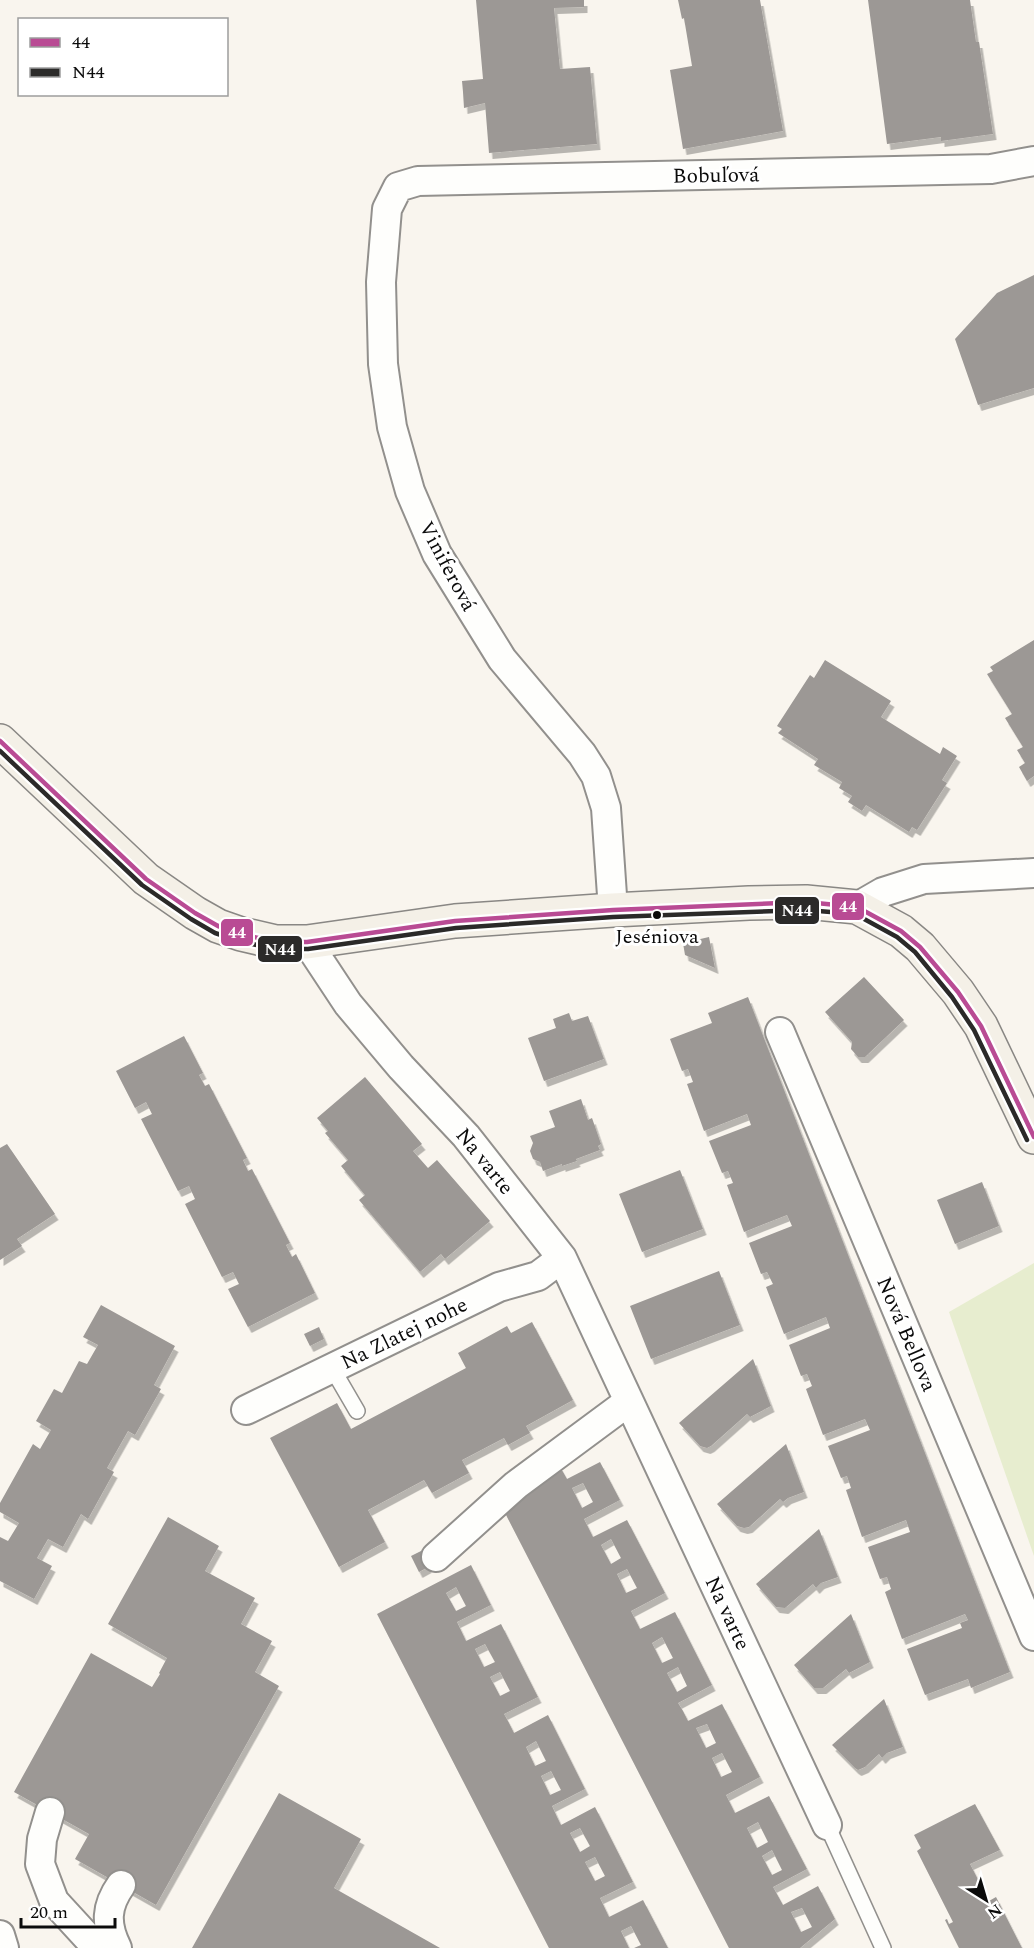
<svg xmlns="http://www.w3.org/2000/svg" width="1034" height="1948" viewBox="0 0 1034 1948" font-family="Spectral,serif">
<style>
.green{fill:#e7edcf}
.building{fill:#9c9895;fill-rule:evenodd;filter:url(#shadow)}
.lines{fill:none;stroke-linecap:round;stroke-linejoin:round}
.lane-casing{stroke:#92908d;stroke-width:18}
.street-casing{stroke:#92908d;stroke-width:32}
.secondary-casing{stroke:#898784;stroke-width:36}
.lane{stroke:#fefefc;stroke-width:15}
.street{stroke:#fefefc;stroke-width:28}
.secondary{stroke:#f4f0e7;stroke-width:33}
.bus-1-casing{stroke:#fff;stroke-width:9}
.bus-2-casing{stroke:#fff;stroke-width:9}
.bus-1{stroke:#b94b94;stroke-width:4.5}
.bus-2{stroke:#2b2a29;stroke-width:4.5}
.bus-dot{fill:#0b0b0b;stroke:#fff;stroke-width:2}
.labels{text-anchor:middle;stroke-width:6;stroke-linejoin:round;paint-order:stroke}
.bus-label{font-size:20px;fill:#0b0b0b;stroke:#fff}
.street-label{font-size:21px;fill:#0b0b0b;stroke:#fff}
.line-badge{stroke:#fff;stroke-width:2}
.badge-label{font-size:16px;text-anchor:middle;font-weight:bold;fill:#fff}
</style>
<defs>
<filter id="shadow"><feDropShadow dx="3.5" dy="6" stdDeviation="0" flood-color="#0004"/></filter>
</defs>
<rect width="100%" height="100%" fill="#f9f5ee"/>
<path class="green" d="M 1034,1263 L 1034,1556 L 949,1312 Z"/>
<path class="building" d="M 476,0 L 584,0 L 584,7 L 554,8 L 560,69 L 590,67 L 597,144 L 489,153 L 485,103 L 464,108 L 463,92 L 462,81 L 483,79 Z
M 678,0 L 760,0 L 783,131 L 683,149 L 670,70 L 692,66 L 684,18 L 682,19 Z
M 868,0 L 970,0 L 976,42 L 979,42 L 993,134 L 941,141 L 941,137 L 887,144 Z
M 1034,275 L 1034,388 L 978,405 L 955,339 L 997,293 Z
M 1034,640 L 1034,776 L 1027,781 L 1019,767 L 1025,763 L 1017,750 L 1023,747 L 1005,718 L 1012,714 L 987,674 L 993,671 L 990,667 Z
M 825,660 L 891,701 L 881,717 L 940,754 L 943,747 L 957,756 L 942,780 L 947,783 L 917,830 L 912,827 L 909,832 L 866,805 L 862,811 L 848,802 L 852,796 L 839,788 L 842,782 L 814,765 L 818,759 L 778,733 L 782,729 L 777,726 L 810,675 L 814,678 Z
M 709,937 L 715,968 L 685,955 L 683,943 Z
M 864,977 L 904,1020 L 865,1057 L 858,1057 L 851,1049 L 852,1042 L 825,1012 Z
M 748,997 L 1010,1672 L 971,1688 L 968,1679 L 925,1695 L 907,1649 L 962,1628 L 960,1623 L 968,1620 L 965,1614 L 902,1639 L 885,1592 L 891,1589 L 887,1577 L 880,1579 L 868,1547 L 910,1532 L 906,1520 L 862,1537 L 846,1490 L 851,1488 L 847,1476 L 841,1478 L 828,1446 L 870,1430 L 865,1419 L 823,1435 L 806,1389 L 812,1386 L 807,1374 L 801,1376 L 789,1345 L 830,1328 L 826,1317 L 784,1334 L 766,1287 L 773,1284 L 767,1272 L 761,1274 L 749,1243 L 792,1226 L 787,1215 L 744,1232 L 727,1185 L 733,1183 L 728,1171 L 722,1173 L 709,1141 L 751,1125 L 747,1114 L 704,1131 L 687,1084 L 693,1082 L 688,1069 L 682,1071 L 670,1039 L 712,1023 L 708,1013 Z
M 569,1013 L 572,1021 L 588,1016 L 604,1059 L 544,1081 L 528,1038 L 556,1028 L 553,1019 Z
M 184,1036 L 203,1073 L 199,1075 L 205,1086 L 209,1084 L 247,1158 L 243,1160 L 248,1171 L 252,1169 L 290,1243 L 286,1245 L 292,1257 L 296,1254 L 315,1293 L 248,1327 L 228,1289 L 239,1284 L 233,1272 L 222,1277 L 185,1204 L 195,1199 L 189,1186 L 178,1191 L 141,1119 L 152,1114 L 146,1102 L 135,1108 L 116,1071 Z
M 365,1077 L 422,1144 L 413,1151 L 428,1168 L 437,1160 L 490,1221 L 445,1259 L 441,1254 L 420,1272 L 359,1200 L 365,1195 L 341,1166 L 348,1160 L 325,1133 L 328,1131 L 317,1118 Z
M 581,1099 L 588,1120 L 592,1118 L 601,1144 L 598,1146 L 600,1150 L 576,1159 L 577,1161 L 562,1166 L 562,1164 L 543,1171 L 540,1162 L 533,1159 L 530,1151 L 533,1143 L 530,1136 L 555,1127 L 549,1111 Z
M 7,1144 L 55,1214 L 17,1239 L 22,1246 L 0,1260 L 0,1148 Z
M 680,1170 L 703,1229 L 642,1252 L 619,1194 Z
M 982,1182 L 999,1226 L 955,1244 L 937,1200 Z
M 719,1271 L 740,1325 L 651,1359 L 630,1306 Z
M 101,1305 L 175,1346 L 154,1385 L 161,1389 L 135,1435 L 128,1431 L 107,1468 L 114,1472 L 88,1519 L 81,1514 L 63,1547 L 48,1539 L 37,1558 L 52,1566 L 34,1599 L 0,1581 L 0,1537 L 8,1541 L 19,1523 L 0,1512 L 0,1503 L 33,1444 L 40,1449 L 51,1430 L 36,1421 L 54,1389 L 62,1393 L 79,1361 L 87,1364 L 98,1345 L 83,1337 Z
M 532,1322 L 573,1400 L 526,1426 L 530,1433 L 508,1445 L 504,1438 L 462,1460 L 469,1473 L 432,1493 L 424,1480 L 368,1510 L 385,1542 L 339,1567 L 270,1438 L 337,1403 L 351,1429 L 466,1368 L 458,1353 L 507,1326 L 511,1333 Z
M 319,1327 L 324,1339 L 310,1346 L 304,1334 Z
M 753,1359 L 771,1406 L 750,1417 L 747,1414 L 711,1446 L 707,1448 L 700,1446 L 679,1423 Z
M 786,1444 L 804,1492 L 788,1498 L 783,1502 L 780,1499 L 749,1527 L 744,1528 L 737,1526 L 717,1504 Z
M 600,1462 L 620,1500 L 584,1519 L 593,1537 L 627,1520 L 665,1593 L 631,1611 L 640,1629 L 675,1612 L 712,1685 L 678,1703 L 683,1711 L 688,1721 L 722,1704 L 760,1777 L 726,1795 L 735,1813 L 769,1796 L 807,1869 L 773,1887 L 783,1905 L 818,1886 L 835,1919 L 800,1948 L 729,1948 L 504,1511 L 559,1465 L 567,1479 ZM 583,1483 L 593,1502 L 582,1508 L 572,1488 ZM 611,1539 L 621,1558 L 611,1564 L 601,1545 ZM 627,1569 L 637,1588 L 626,1593 L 617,1574 ZM 662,1637 L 673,1658 L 662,1663 L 652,1643 ZM 678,1667 L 687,1686 L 677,1692 L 667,1673 ZM 707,1724 L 716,1743 L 706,1748 L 696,1728 ZM 722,1753 L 732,1772 L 721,1777 L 712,1758 ZM 758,1822 L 768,1842 L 757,1848 L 747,1828 ZM 772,1850 L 782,1870 L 772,1875 L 762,1856 ZM 802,1908 L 812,1927 L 801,1932 L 791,1912 Z
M 168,1517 L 219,1546 L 205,1571 L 255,1598 L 241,1624 L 272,1641 L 255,1672 L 279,1686 L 156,1905 L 75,1859 L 89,1834 L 14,1792 L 91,1653 L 152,1687 L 160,1674 L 159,1673 L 167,1658 L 108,1624 Z
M 819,1529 L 838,1577 L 821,1583 L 816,1588 L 813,1584 L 785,1608 L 776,1607 L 756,1584 Z
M 421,1551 L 428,1567 L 419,1572 L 411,1556 Z
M 471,1565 L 491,1605 L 457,1622 L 466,1641 L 501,1624 L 538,1697 L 504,1714 L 509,1723 L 514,1733 L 548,1715 L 585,1789 L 552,1806 L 557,1817 L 561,1825 L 595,1807 L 633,1882 L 600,1898 L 609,1917 L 643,1900 L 668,1948 L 634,1948 L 641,1945 L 631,1926 L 621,1931 L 629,1948 L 549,1948 L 377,1614 ZM 456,1587 L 466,1606 L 456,1611 L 446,1593 ZM 485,1644 L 495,1662 L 484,1667 L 475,1649 ZM 500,1672 L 510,1691 L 500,1696 L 490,1677 ZM 536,1741 L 546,1761 L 535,1766 L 526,1747 ZM 551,1771 L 561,1790 L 550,1795 L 541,1776 ZM 580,1828 L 590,1846 L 580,1852 L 570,1833 ZM 595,1857 L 605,1876 L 595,1881 L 585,1862 Z
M 851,1614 L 870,1662 L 849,1673 L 846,1669 L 823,1688 L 814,1688 L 794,1665 Z
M 884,1699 L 903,1747 L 887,1753 L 882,1758 L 879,1754 L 865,1767 L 858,1770 L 855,1768 L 832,1745 Z
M 279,1793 L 361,1839 L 334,1888 L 440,1948 L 192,1948 Z
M 975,1804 L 1000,1850 L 970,1864 L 989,1901 L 996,1897 L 1022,1948 L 959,1948 L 945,1920 L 947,1919 L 949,1924 L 953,1922 L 917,1851 L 921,1848 L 914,1835 Z"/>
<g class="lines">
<defs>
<path id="lane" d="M 332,1368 L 357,1411
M 827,1825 L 883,1948"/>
<path id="street" d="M 857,907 L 883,892 L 924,879 L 1034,873
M 613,910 L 606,808 L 596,776 L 582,754 L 502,659 L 437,554 L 410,491 L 392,427 L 383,364 L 381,282 L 387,209 L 398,187 L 418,181 L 991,169 L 1034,161
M 307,942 L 348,1004 L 401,1067 L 466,1136 L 562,1258 L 827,1825
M 780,1032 L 1034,1636
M 246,1410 L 499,1287 L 538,1276 L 562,1258
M 436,1557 L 516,1485 L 628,1402
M 50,1812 L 42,1839 L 40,1864 L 54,1901 L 88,1938 L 101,1948
M 0,1935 L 4,1948
M 117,1948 C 105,1924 106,1906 121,1885"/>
<path id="secondary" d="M 0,741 L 146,879 L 195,913 L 218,926 L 241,934 L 276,942 L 307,942 L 455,921 L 613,910 L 749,903 L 806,902 L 857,907 L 901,931 L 920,947 L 958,992 L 981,1026 L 1034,1137"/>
</defs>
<use href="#lane" class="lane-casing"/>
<use href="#street" class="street-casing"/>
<use href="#secondary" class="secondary-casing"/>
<use href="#lane" class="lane"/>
<use href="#street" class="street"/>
<use href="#secondary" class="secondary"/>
<defs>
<path id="bus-1" d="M 0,741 L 146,879 L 195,913 L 218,926 L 241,934 L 276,942 L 307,942 L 455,921 L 613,910 L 806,902 L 857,907 L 901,931 L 920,947 L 958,992 L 981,1026 L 1034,1137"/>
<path id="bus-2" d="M 0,751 L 142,885 L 191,919 L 215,933 L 239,941 L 274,949 L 308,949 L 456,928 L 613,917 L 806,910 L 855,914 L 897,937 L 915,952 L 952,997 L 974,1030 L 1027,1140"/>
</defs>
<use href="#bus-1" class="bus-1-casing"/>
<use href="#bus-2" class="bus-2-casing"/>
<use href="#bus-1" class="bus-1"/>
<use href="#bus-2" class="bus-2"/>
</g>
<circle class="bus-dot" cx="657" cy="915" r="5"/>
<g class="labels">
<g class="bus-label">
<text x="657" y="943">Jeséniova</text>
</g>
<g class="street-label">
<text transform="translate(716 175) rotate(-1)" y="7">Bobuľová</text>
<text transform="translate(448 566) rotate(62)" y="7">Viniferová</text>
<text transform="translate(485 1161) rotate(51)" y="7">Na varte</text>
<text transform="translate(404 1333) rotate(-26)" y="7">Na Zlatej nohe</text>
<text transform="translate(907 1334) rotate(67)" y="7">Nová Bellova</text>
<text transform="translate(728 1613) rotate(65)" y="7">Na varte</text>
</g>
</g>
<g class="line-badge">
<rect x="831" y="892" width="34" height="29" rx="6" fill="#b94b94"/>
<rect x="774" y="896" width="46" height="29" rx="6" fill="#2b2a29"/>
<rect x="220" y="918" width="34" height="29" rx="6" fill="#b94b94"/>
<rect x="257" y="935" width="46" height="28" rx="6" fill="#2b2a29"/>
</g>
<g class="badge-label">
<text x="848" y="912">44</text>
<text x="797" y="916">N44</text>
<text x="237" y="938">44</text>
<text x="280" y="955">N44</text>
</g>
<rect x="18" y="18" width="210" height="78" fill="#ffffff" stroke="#9d9d9d" stroke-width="1.5"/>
<rect x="30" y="38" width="30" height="9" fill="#b94b94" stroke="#9d9d9d" stroke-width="1.5"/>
<text x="72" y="48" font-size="18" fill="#0b0b0b">44</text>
<rect x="30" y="68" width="30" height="9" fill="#2b2a29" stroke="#9d9d9d" stroke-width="1.5"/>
<text x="72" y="78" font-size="18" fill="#0b0b0b">N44</text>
<g transform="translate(986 1900) rotate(143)" stroke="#ffffff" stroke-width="4.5" paint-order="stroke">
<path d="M0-4.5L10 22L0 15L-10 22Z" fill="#0b0b0b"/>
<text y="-9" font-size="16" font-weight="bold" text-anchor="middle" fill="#0b0b0b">N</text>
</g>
<path d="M21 1918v9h94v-9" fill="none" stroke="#0b0b0b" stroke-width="3"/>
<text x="30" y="1918" font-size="18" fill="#0b0b0b" stroke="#ffffff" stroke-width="4.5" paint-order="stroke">20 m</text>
</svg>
